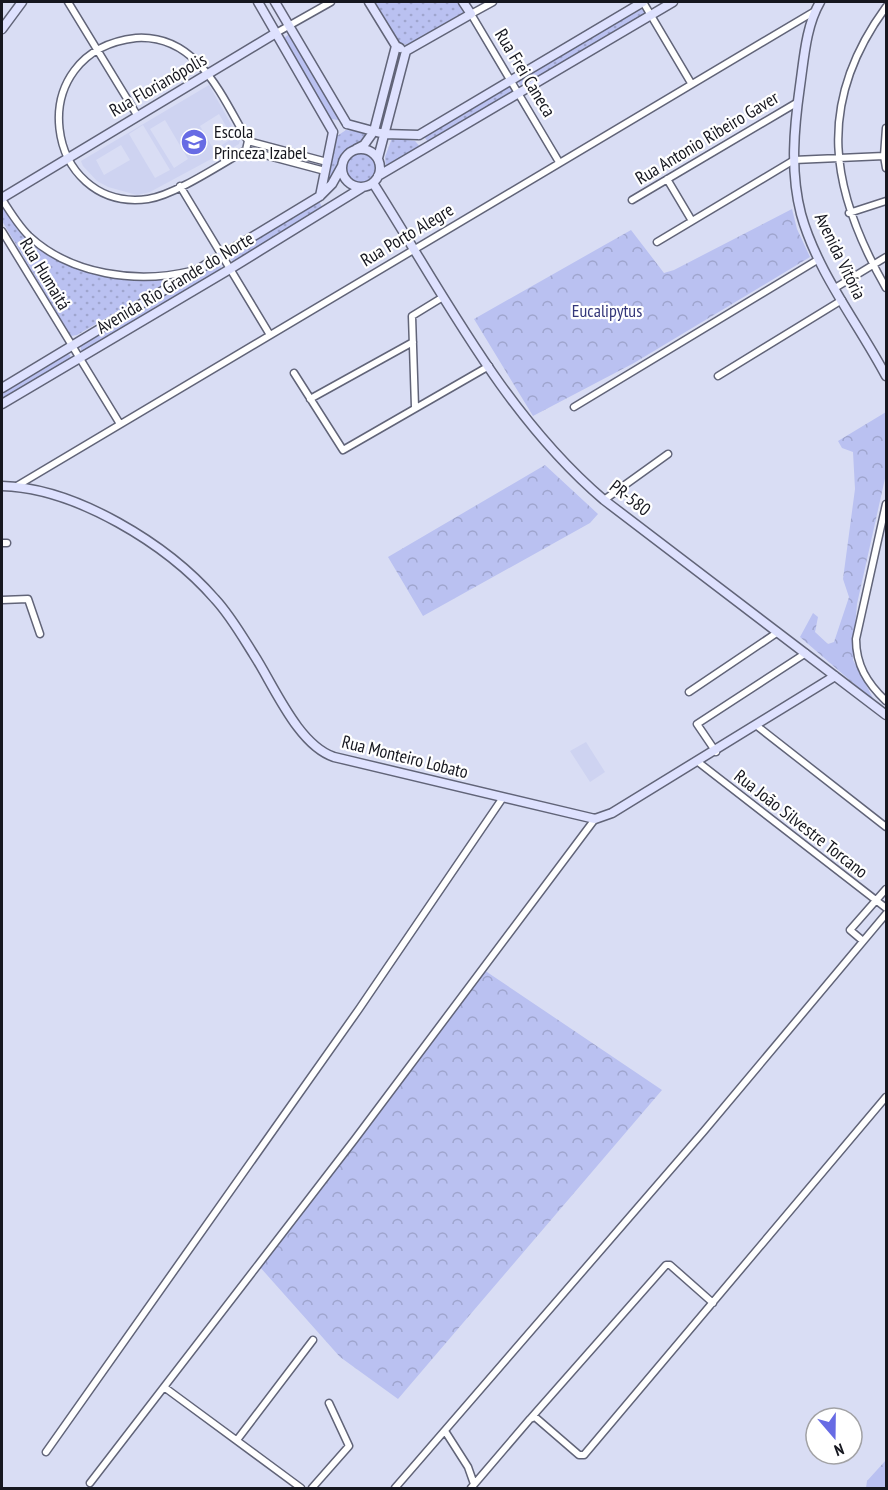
<svg xmlns="http://www.w3.org/2000/svg" width="888" height="1490" viewBox="0 0 888 1490" font-family="'PT Sans Narrow',sans-serif">
<style>
.built{fill:#ced3f1;fill-rule:evenodd}
.green{fill:#bac1f1}
.forest{fill:url(#forest-crowns)}
.park{fill:url(#park-dots)}
.lines{fill:none;stroke-linecap:round;stroke-linejoin:round}
.street-casing{stroke:#616478;stroke-width:9}
.secondary-casing{stroke:#616478;stroke-width:11}
.street{stroke:#fff;stroke-width:6}
.secondary{stroke:#dee1fe;stroke-width:8}
.labels{text-anchor:middle;stroke-width:4.5;stroke-linejoin:round;paint-order:stroke}
.street-label{font-size:18px;fill:#16171f;stroke:#fff}
.poi-label{font-size:18px;fill:#16171f;stroke:#fff;text-anchor:start}
.park-label{font-size:18px;fill:#34377a;stroke:#fff}
</style>
<defs>
<pattern id="forest-crowns" width="20" height="18" patternUnits="userSpaceOnUse" patternTransform="scale(1.5)"><rect width="20" height="18" fill="#bac1f1"/><path d="M2 6a3 3 0 1 1 6 0M12 15a3 3 0 1 1 6 0" fill="none" stroke="#9fa5ce"/></pattern>
<pattern id="park-dots" width="8" height="8" patternUnits="userSpaceOnUse" patternTransform="scale(1.5)"><rect width="8" height="8" fill="#bac1f1"/><path d="M2 2h.1M6 6h.1" fill="none" stroke="#9fa5ce" stroke-width="1.8" stroke-linecap="round"/></pattern>
</defs>
<rect width="100%" height="100%" fill="#d9ddf4"/>
<path class="built" d="M 209,85 L 240,140 L 239,144 L 150,192 L 137,195 L 108,187 L 97,181 L 83,166 L 81,161 ZM 219,114 L 233,138 L 214,150 L 200,126 ZM 165,120 L 188,159 L 174,168 L 150,129 ZM 143,125 L 170,170 L 155,178 L 129,134 ZM 121,145 L 130,160 L 104,175 L 96,160 Z
M 586,742 L 605,772 L 590,782 L 570,751 Z"/>
<path class="green" d="M 289,34 L 339,118 L 338,120 L 331,119 L 283,39 Z
M 217,264 L 220,265 L 222,271 L 85,352 L 81,350 L 80,344 Z
M 66,353 L 70,355 L 71,361 L 2,402 L 2,392 Z"/>
<path class="forest" d="M 792,209 L 797,229 L 810,257 L 634,363 L 533,416 L 474,319 L 631,230 L 664,273 L 674,270 Z
M 886,412 L 886,474 L 857,604 L 853,651 L 853,660 L 875,702 L 800,637 L 813,613 L 818,617 L 815,632 L 828,644 L 834,642 L 849,597 L 843,579 L 855,489 L 853,452 L 842,448 L 838,441 Z
M 545,465 L 598,514 L 590,523 L 423,616 L 388,557 Z
M 484,970 L 662,1090 L 398,1399 L 340,1357 L 259,1266 Z
M 886,1460 L 886,1488 L 866,1488 L 867,1481 Z"/>
<path class="park" d="M 375,2 L 460,2 L 468,13 L 411,46 L 400,43 Z
M 640,5 L 645,13 L 521,86 L 517,81 Z
M 508,84 L 513,92 L 429,143 L 425,138 L 425,135 Z
M 346,130 L 367,133 L 367,136 L 340,156 L 334,176 L 324,187 L 337,136 Z
M 392,138 L 415,141 L 422,149 L 386,170 L 385,157 Z
M344 168a16 16 0 1 1 32 0a16 16 0 1 1-32 0Z
M 316,203 L 320,203 L 323,209 L 236,263 L 231,260 L 232,254 Z
M 2,206 C 57,271 79,276 163,278 L 164,284 L 77,335 L 71,336 L 2,221 Z"/>
<g class="lines">
<defs>
<path id="street" d="M 68,2 L 137,115
M 493,2 L 471,14 L 559,162
M 643,2 L 691,83
M 886,7 C 815,104 830,190 886,288
M 276,33 L 331,2
M 136,38 C 198,34 222,97 248,141 L 246,150 C 221,164 175,195 148,199 C 44,213 20,51 136,38 Z
M 886,128 L 884,156 L 886,168
M 248,141 L 327,162
M 246,150 L 325,171
M 667,179 L 692,221
M 180,186 L 270,335
M 2,199 C 10,212 18,225 29,236 C 71,275 137,284 191,271
M 632,200 L 798,102
M 849,213 L 886,201
M 2,231 L 120,424
M 657,242 L 794,160 L 884,156
M 835,288 L 886,257
M 294,373 L 343,450 L 489,366
M 718,376 L 842,300
M 310,399 L 413,342
M 415,407 L 412,316 L 443,297
M 574,407 L 819,259
M 15,487 L 815,11
M 604,500 L 668,454
M 886,504 L 856,639 C 856,665 867,683 886,701
M 2,543 L 7,543
M 2,600 L 28,599 L 40,634
M 689,692 L 778,632
M 757,726 L 886,827
M 716,752 L 697,724 L 806,653
M 698,762 L 886,908
M 863,941 L 850,930 L 886,889
M 164,1387 L 301,1488
M 531,1418 L 666,1265 L 670,1265 L 713,1303
M 445,1431 L 468,1467 L 474,1484
M 237,1440 L 313,1340
M 46,1452 L 359,1009 L 502,799
M 90,1483 L 355,1139 L 595,819
M 312,1488 L 349,1446 L 329,1403
M 395,1488 L 704,1131 L 886,914
M 471,1488 L 530,1419 L 535,1417 L 579,1455 L 584,1455 L 886,1097"/>
<path id="secondary" d="M 258,2 L 333,132
M 275,2 L 347,124
M 369,2 L 396,46 L 400,48
M 820,2 C 806,26 804,58 800,86 C 794,128 790,172 801,214 C 817,272 858,323 886,376
M 2,29 L 22,2
M 406,51 L 471,14 L 463,2
M 347,124 L 384,134 L 419,135
M 419,135 L 643,2
M 356,149 L 364,145 L 374,131 L 396,46
M342 168a19 19 0 1 1 38 0a19 19 0 1 1-38 0Z
M 378,158 L 406,51
M 378,176 L 673,2
M 373,183 C 443,293 504,415 604,500 L 886,715
M 320,196 L 333,132
M 2,198 L 276,33
M 2,388 L 320,196 L 332,184 L 342,166
M 2,404 L 230,269 L 363,187
M 2,486 C 76,488 167,544 215,599 C 230,615 242,636 254,655 C 274,686 298,745 334,757 L 595,819 L 612,813 L 835,676"/>
</defs>
<use href="#street" class="street-casing"/>
<use href="#secondary" class="secondary-casing"/>
<use href="#street" class="street"/>
<use href="#secondary" class="secondary"/>
</g>
<defs>
<symbol id="school-disc" viewBox="-11 -11 22 22"><circle r="9.5" fill="#676be4" stroke="#fff"/><path d="M0-5L7-2L0 1L-7-2ZM-4 1L0 2.5L4 1V4Q0 6-4 4Z" fill="#fff"/></symbol>
</defs>
<g fill-rule="evenodd">
<use href="#school-disc" x="179" y="127" width="30" height="30"/>
</g>
<g class="labels">
<g class="street-label">
<text transform="translate(525 73) rotate(59)" y="6">Rua Frei Caneca</text>
<text transform="translate(158 85) rotate(-30)" y="6">Rua Florianópolis</text>
<text transform="translate(707 138) rotate(-31)" y="6">Rua Antonio Ribeiro Gaver</text>
<text transform="translate(407 235) rotate(-31)" y="6">Rua Porto Alegre</text>
<text transform="translate(840 256) rotate(64)" y="6">Avenida Vitória</text>
<text transform="translate(45 274) rotate(59)" y="6">Rua Humaitá</text>
<text transform="translate(175 283) rotate(-31)" y="6">Avenida Rio Grande do Norte</text>
<text transform="translate(630 498) rotate(38)" y="6">PR-580</text>
<text transform="translate(405 757) rotate(14)" y="6">Rua Monteiro Lobato</text>
<text transform="translate(801 824) rotate(38)" y="6">Rua João Silvestre Torcano</text>
</g>
<g class="poi-label">
<text x="214" y="138">Escola<tspan x="214" dy="21">Princeza Izabel</tspan></text>
</g>
<g class="park-label">
<text x="607" y="317">Eucalipytus</text>
</g>
</g>
<rect width="888" height="1490" fill="none" stroke="#16171f" stroke-width="6"/>
<g transform="translate(834 1436) rotate(160)"><circle r="28" fill="#ffffff" stroke="#a2a2a5" stroke-width="1.5"/>
<path d="M0-4.5L10 22L0 15L-10 22Z" fill="#676be4"/>
<text y="-9" font-size="16" font-weight="bold" text-anchor="middle" fill="#16171f">N</text>
</g>
</svg>
